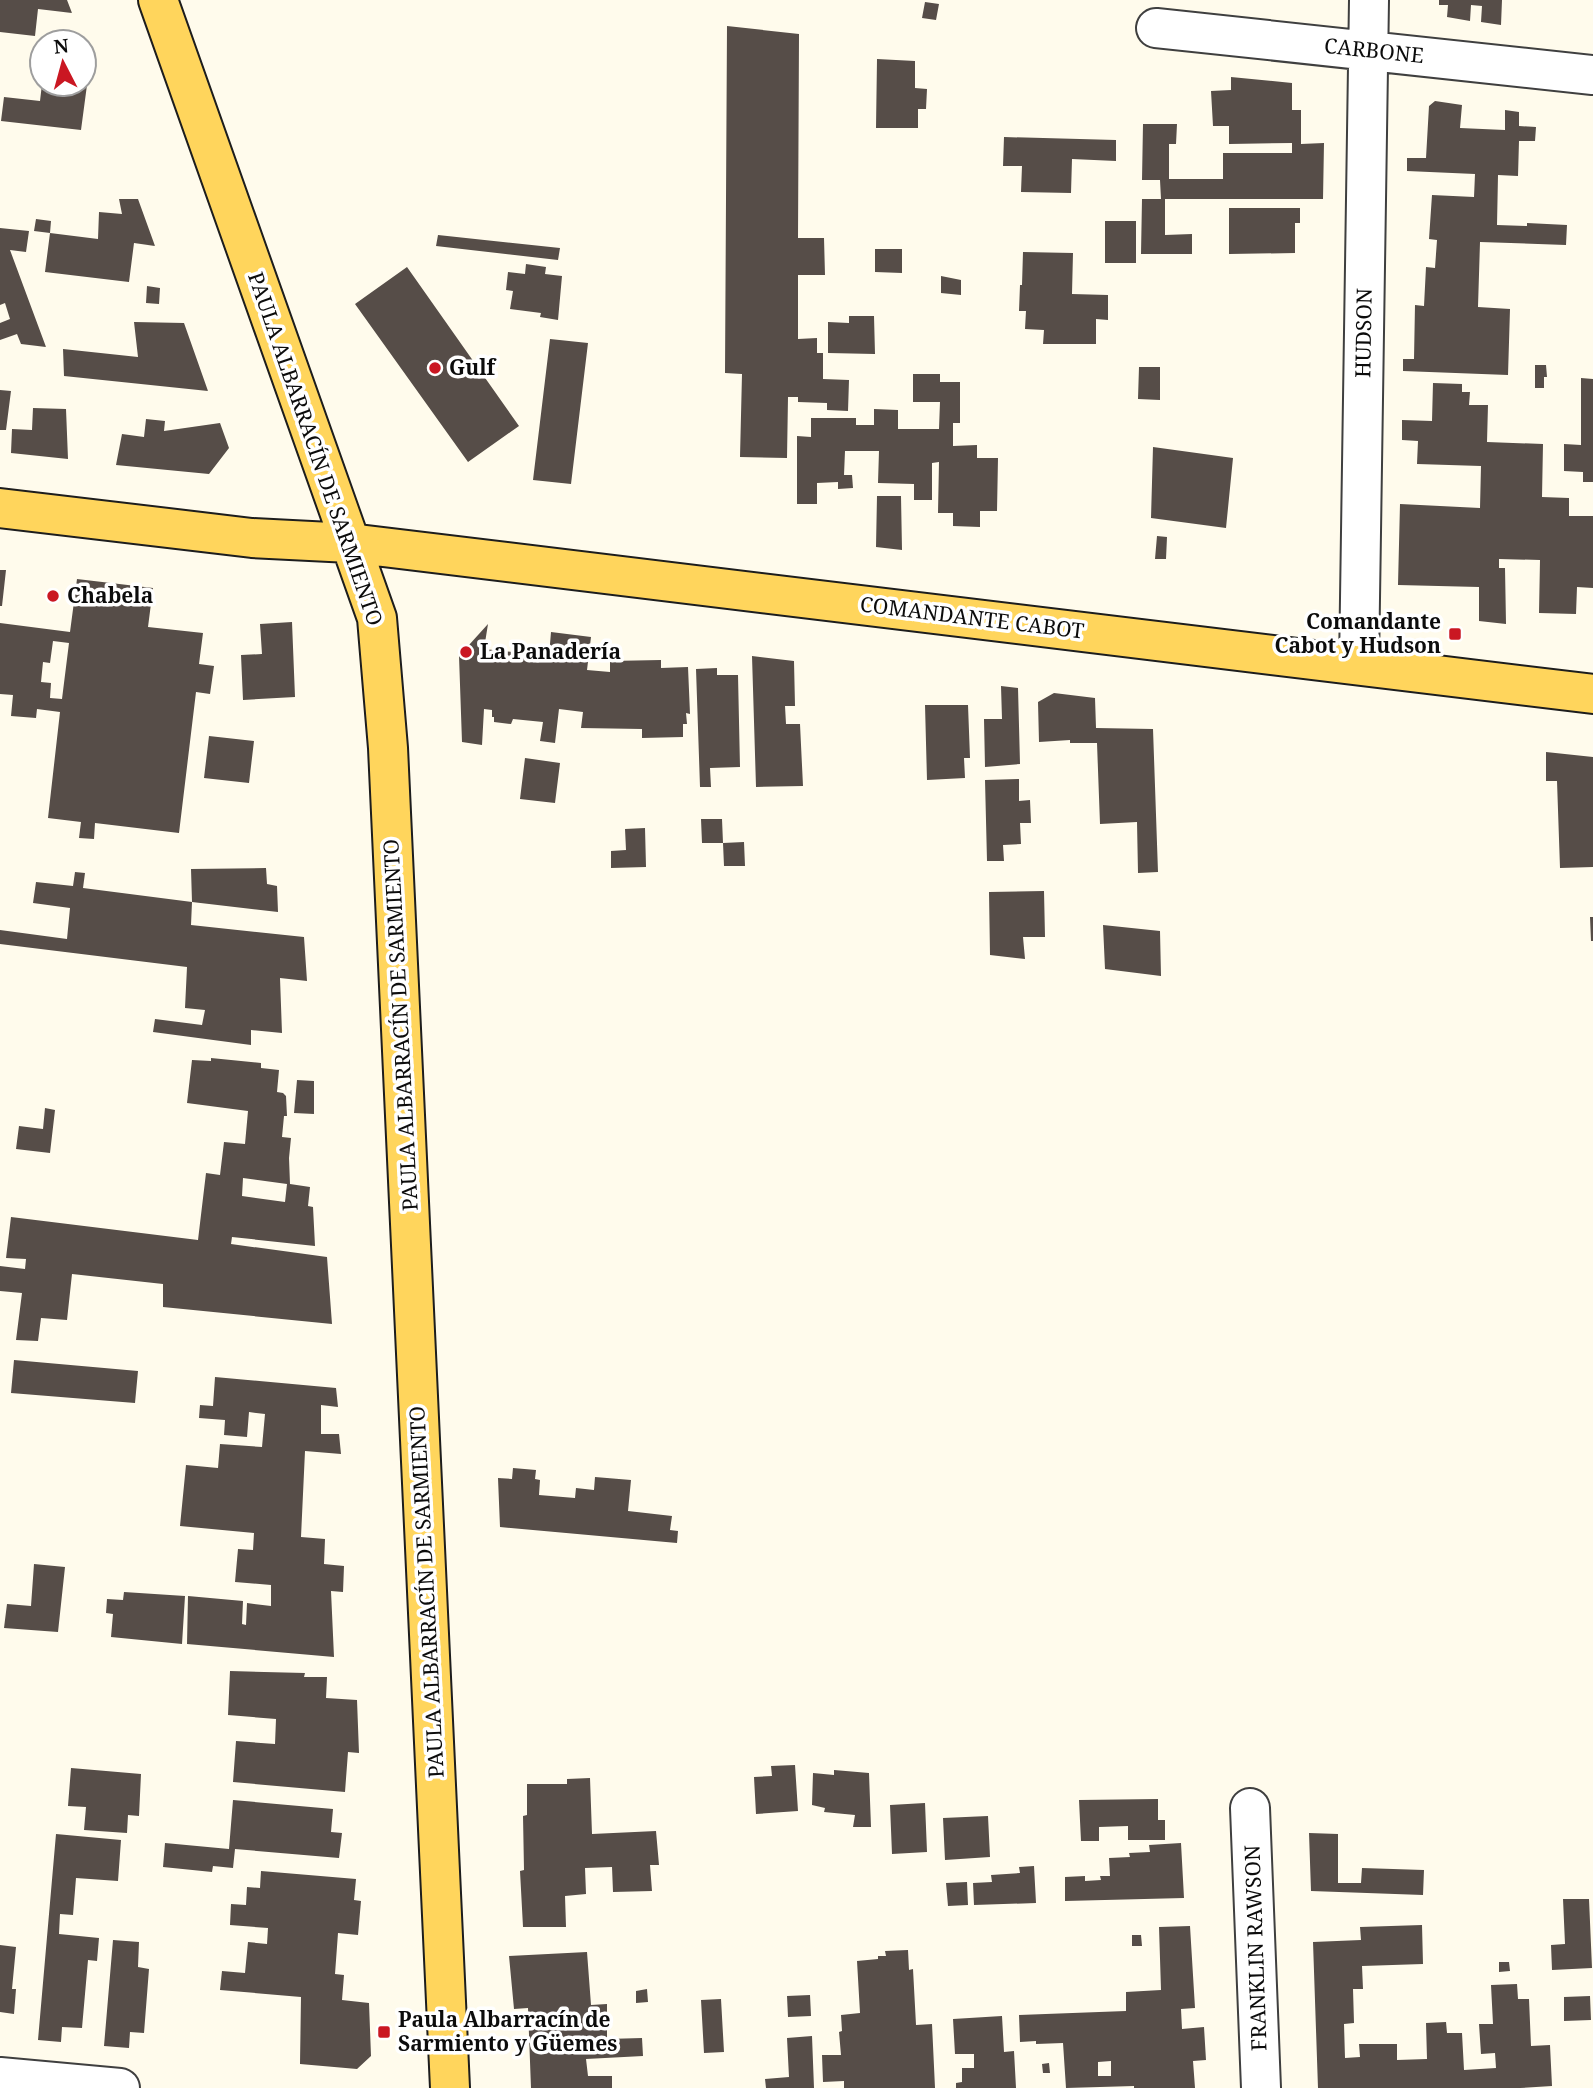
<svg xmlns="http://www.w3.org/2000/svg" width="1593" height="2088" viewBox="0 0 1593 2088" font-family="'Noto Serif',serif">
<style>
.building{fill:#564d48;fill-rule:evenodd}
.lines{fill:none;stroke-linecap:round;stroke-linejoin:round}
.minor-casing{stroke:#3f3f3f;stroke-width:42}
.major-casing{stroke:#1d1d1d;stroke-width:42}
.minor{stroke:#fff;stroke-width:38}
.major{stroke:#ffd55c;stroke-width:38}
.poi-dot{fill:#ca1722;stroke:#fff;stroke-width:2.5}
.labels{text-anchor:middle;stroke-width:7;stroke-linejoin:round;paint-order:stroke}
.street-label{font-size:21px;fill:#0c0c0c;stroke:#fff}
.poi-label{font-size:21px;font-weight:bold;fill:#0c0c0c;stroke:#fff;text-anchor:start}
</style>
<rect width="100%" height="100%" fill="#fffbec"/>
<path class="building" d="M 0,0 L 67,0 L 72,13 L 38,9 L 35,36 L 0,32 Z
M 1439,0 L 1502,0 L 1501,25 L 1481,22 L 1482,6 L 1471,5 L 1470,21 L 1447,17 L 1448,5 L 1439,5 Z
M 925,2 L 939,4 L 936,20 L 922,18 Z
M 727,26 L 799,34 L 798,238 L 824,238 L 825,275 L 798,275 L 798,339 L 817,338 L 817,353 L 823,353 L 823,379 L 849,380 L 848,411 L 827,410 L 827,403 L 798,402 L 798,397 L 788,397 L 787,458 L 740,457 L 742,374 L 725,373 Z
M 877,59 L 915,61 L 915,88 L 927,89 L 926,109 L 918,109 L 918,128 L 876,128 Z
M 1231,77 L 1292,83 L 1292,110 L 1301,110 L 1301,144 L 1324,143 L 1323,199 L 1165,199 L 1165,235 L 1192,234 L 1192,254 L 1141,254 L 1142,199 L 1161,199 L 1160,180 L 1142,180 L 1143,124 L 1177,124 L 1176,144 L 1169,144 L 1169,179 L 1223,179 L 1223,153 L 1292,153 L 1292,143 L 1229,144 L 1229,126 L 1213,126 L 1211,91 L 1231,90 Z
M 42,84 L 87,85 L 81,130 L 1,121 L 4,97 L 40,101 Z
M 1435,101 L 1462,105 L 1460,128 L 1505,130 L 1505,110 L 1519,112 L 1519,126 L 1536,127 L 1535,141 L 1519,141 L 1518,176 L 1498,175 L 1497,225 L 1527,226 L 1527,223 L 1567,225 L 1566,245 L 1480,242 L 1478,307 L 1510,309 L 1508,375 L 1403,371 L 1403,359 L 1414,359 L 1415,305 L 1424,306 L 1426,267 L 1435,268 L 1437,240 L 1429,239 L 1432,195 L 1474,197 L 1475,174 L 1407,171 L 1407,158 L 1426,158 L 1429,106 Z
M 1004,137 L 1116,140 L 1116,161 L 1072,159 L 1071,193 L 1021,192 L 1022,166 L 1003,166 Z
M 119,199 L 138,199 L 155,246 L 134,243 L 129,282 L 45,272 L 50,233 L 98,239 L 99,212 L 122,214 Z
M 1229,208 L 1300,208 L 1300,223 L 1295,223 L 1295,253 L 1229,254 Z
M 36,219 L 51,221 L 50,233 L 34,231 Z
M 1105,221 L 1136,221 L 1136,263 L 1105,263 Z
M 0,228 L 29,231 L 26,252 L 10,250 L 46,347 L 21,344 L 17,334 L 0,340 L 0,323 L 10,319 L 5,303 L 0,305 Z
M 438,235 L 560,248 L 558,260 L 436,246 Z
M 875,249 L 902,249 L 902,273 L 875,272 Z
M 1023,252 L 1073,253 L 1072,294 L 1108,295 L 1108,320 L 1096,319 L 1096,344 L 1043,344 L 1044,330 L 1025,329 L 1026,311 L 1019,311 L 1020,285 L 1022,285 Z
M 526,264 L 546,267 L 545,274 L 562,276 L 558,320 L 540,317 L 541,313 L 510,309 L 513,291 L 506,290 L 508,272 L 525,274 Z
M 407,267 L 519,426 L 468,462 L 355,304 Z
M 941,276 L 961,280 L 961,295 L 941,293 Z
M 147,286 L 160,288 L 159,304 L 146,303 Z
M 849,316 L 874,316 L 875,354 L 828,353 L 828,322 L 849,323 Z
M 134,322 L 184,323 L 208,391 L 64,376 L 63,349 L 138,357 Z
M 550,339 L 588,343 L 571,484 L 533,480 Z
M 1535,365 L 1546,365 L 1547,377 L 1544,377 L 1544,388 L 1535,388 Z
M 1139,367 L 1160,367 L 1160,400 L 1138,399 Z
M 913,374 L 940,374 L 940,382 L 960,382 L 960,423 L 953,423 L 953,446 L 977,445 L 977,458 L 998,458 L 997,511 L 980,511 L 980,527 L 953,526 L 953,513 L 938,513 L 939,462 L 932,463 L 932,500 L 914,500 L 914,484 L 878,483 L 879,451 L 845,451 L 844,475 L 852,475 L 853,488 L 838,489 L 838,482 L 817,483 L 817,504 L 797,504 L 797,436 L 811,437 L 811,418 L 856,418 L 856,425 L 874,425 L 874,409 L 898,410 L 898,429 L 939,429 L 940,402 L 913,402 Z
M 1581,378 L 1593,379 L 1593,482 L 1583,482 L 1583,472 L 1564,471 L 1564,444 L 1581,445 Z
M 1433,383 L 1462,384 L 1462,392 L 1470,392 L 1469,405 L 1488,405 L 1487,442 L 1543,444 L 1542,497 L 1569,498 L 1569,516 L 1593,516 L 1593,588 L 1577,587 L 1576,614 L 1539,613 L 1540,560 L 1499,559 L 1499,568 L 1505,568 L 1506,624 L 1479,621 L 1479,587 L 1398,585 L 1400,504 L 1480,508 L 1481,466 L 1417,464 L 1418,441 L 1402,440 L 1402,420 L 1432,421 Z
M 0,390 L 11,391 L 6,430 L 0,430 Z
M 33,408 L 66,409 L 68,459 L 11,453 L 12,429 L 32,430 Z
M 146,419 L 165,421 L 164,431 L 220,423 L 229,448 L 209,474 L 116,465 L 122,434 L 144,437 Z
M 1153,447 L 1233,458 L 1226,528 L 1151,518 Z
M 877,496 L 901,496 L 902,550 L 876,547 Z
M 1157,536 L 1167,537 L 1166,559 L 1155,559 Z
M 0,570 L 6,570 L 2,606 L 0,606 Z
M 77,579 L 153,588 L 148,627 L 203,633 L 199,664 L 214,666 L 210,694 L 196,692 L 179,833 L 95,823 L 94,839 L 79,838 L 81,822 L 48,818 L 60,712 L 37,709 L 36,718 L 11,716 L 13,695 L 0,694 L 0,623 L 70,632 ZM 53,641 L 69,643 L 62,699 L 50,698 L 51,683 L 41,682 L 43,662 L 50,663 Z
M 292,622 L 295,697 L 243,700 L 241,655 L 262,654 L 260,624 Z
M 488,624 L 484,649 L 549,656 L 551,632 L 591,637 L 587,670 L 610,672 L 610,661 L 661,660 L 661,668 L 688,667 L 690,714 L 686,713 L 687,724 L 683,724 L 683,737 L 642,738 L 642,729 L 581,728 L 583,712 L 559,709 L 555,743 L 540,741 L 543,722 L 513,719 L 511,724 L 494,722 L 494,717 L 492,717 L 492,710 L 484,709 L 482,745 L 462,742 L 459,656 Z
M 752,656 L 794,661 L 795,706 L 785,706 L 786,724 L 800,724 L 803,786 L 756,787 Z
M 717,668 L 717,675 L 738,675 L 740,767 L 710,768 L 711,787 L 700,787 L 696,669 Z
M 1001,686 L 1018,688 L 1020,764 L 985,767 L 984,719 L 1002,719 Z
M 1054,693 L 1095,698 L 1096,728 L 1153,729 L 1158,872 L 1138,873 L 1137,822 L 1100,824 L 1097,743 L 1070,743 L 1070,740 L 1039,742 L 1038,702 Z
M 925,705 L 968,705 L 970,758 L 964,758 L 965,778 L 927,780 Z
M 209,736 L 254,741 L 249,783 L 204,778 Z
M 1546,752 L 1593,757 L 1593,867 L 1560,868 L 1557,781 L 1546,781 Z
M 525,758 L 560,763 L 555,803 L 520,799 Z
M 1019,779 L 1019,801 L 1030,800 L 1031,823 L 1020,823 L 1021,844 L 1003,845 L 1004,861 L 987,861 L 985,780 Z
M 701,819 L 722,819 L 723,843 L 702,843 Z
M 645,828 L 646,867 L 611,868 L 611,851 L 626,850 L 625,829 Z
M 744,842 L 745,866 L 724,866 L 723,843 Z
M 266,868 L 267,884 L 277,886 L 278,912 L 192,902 L 191,869 Z
M 75,872 L 85,873 L 83,888 L 192,902 L 191,925 L 304,937 L 307,981 L 280,978 L 282,1033 L 251,1030 L 251,1045 L 153,1032 L 155,1019 L 202,1025 L 205,1010 L 185,1008 L 187,967 L 0,944 L 0,930 L 67,939 L 70,908 L 33,903 L 36,882 L 73,886 Z
M 1044,891 L 1045,937 L 1023,937 L 1025,959 L 990,955 L 989,892 Z
M 1590,917 L 1593,917 L 1593,941 L 1591,941 Z
M 1103,925 L 1160,931 L 1161,976 L 1105,969 Z
M 211,1058 L 261,1063 L 261,1068 L 279,1070 L 277,1092 L 283,1093 L 286,1096 L 287,1116 L 284,1116 L 282,1137 L 291,1138 L 289,1158 L 290,1184 L 310,1187 L 308,1206 L 313,1207 L 315,1246 L 232,1237 L 231,1244 L 327,1257 L 332,1324 L 163,1307 L 163,1284 L 72,1274 L 67,1320 L 41,1318 L 38,1341 L 16,1340 L 22,1293 L 0,1291 L 0,1266 L 25,1269 L 26,1259 L 6,1258 L 11,1217 L 198,1240 L 206,1173 L 220,1175 L 224,1142 L 245,1144 L 248,1111 L 187,1103 L 192,1060 L 211,1061 ZM 243,1178 L 287,1184 L 285,1202 L 242,1196 Z
M 297,1080 L 314,1081 L 314,1114 L 294,1113 Z
M 45,1108 L 55,1110 L 50,1153 L 16,1149 L 19,1126 L 43,1129 Z
M 14,1360 L 138,1371 L 135,1403 L 11,1393 Z
M 215,1377 L 336,1388 L 338,1407 L 321,1405 L 321,1434 L 339,1434 L 341,1454 L 305,1451 L 301,1537 L 325,1539 L 324,1564 L 344,1566 L 343,1592 L 331,1591 L 334,1657 L 187,1644 L 188,1596 L 243,1601 L 242,1624 L 246,1625 L 247,1603 L 271,1606 L 271,1585 L 235,1582 L 238,1549 L 253,1550 L 254,1533 L 180,1526 L 186,1465 L 218,1468 L 220,1444 L 262,1447 L 265,1414 L 249,1412 L 247,1437 L 224,1435 L 225,1420 L 199,1418 L 200,1405 L 213,1406 Z
M 513,1468 L 536,1470 L 535,1479 L 540,1480 L 539,1495 L 575,1498 L 576,1488 L 594,1490 L 595,1477 L 631,1480 L 628,1511 L 672,1516 L 670,1530 L 678,1531 L 677,1543 L 500,1527 L 498,1478 L 512,1479 Z
M 34,1564 L 65,1567 L 58,1632 L 4,1628 L 7,1604 L 31,1606 Z
M 124,1592 L 185,1596 L 182,1644 L 111,1637 L 113,1614 L 106,1613 L 107,1599 L 123,1600 Z
M 230,1671 L 305,1673 L 304,1677 L 327,1677 L 326,1698 L 357,1700 L 359,1753 L 348,1752 L 345,1792 L 233,1782 L 236,1741 L 275,1744 L 276,1719 L 228,1715 Z
M 795,1765 L 798,1811 L 756,1814 L 754,1777 L 772,1776 L 771,1766 Z
M 71,1768 L 141,1774 L 139,1816 L 128,1815 L 127,1833 L 84,1830 L 86,1807 L 68,1806 Z
M 834,1770 L 869,1773 L 871,1827 L 853,1827 L 855,1815 L 824,1812 L 825,1808 L 812,1805 L 813,1773 L 834,1775 Z
M 590,1778 L 592,1834 L 656,1831 L 659,1865 L 650,1865 L 652,1891 L 613,1892 L 612,1867 L 585,1868 L 586,1894 L 565,1896 L 566,1927 L 523,1927 L 520,1871 L 524,1870 L 523,1816 L 527,1815 L 527,1784 L 567,1784 L 567,1779 Z
M 1158,1799 L 1158,1820 L 1165,1820 L 1165,1840 L 1128,1840 L 1128,1826 L 1099,1827 L 1099,1841 L 1081,1841 L 1079,1800 Z
M 233,1800 L 333,1809 L 331,1832 L 342,1833 L 339,1858 L 235,1849 L 233,1868 L 213,1866 L 212,1872 L 163,1867 L 165,1843 L 229,1849 Z
M 925,1803 L 927,1852 L 892,1854 L 890,1805 Z
M 988,1816 L 990,1857 L 945,1860 L 943,1818 Z
M 1309,1833 L 1338,1834 L 1338,1883 L 1361,1883 L 1362,1868 L 1424,1870 L 1423,1895 L 1311,1891 Z
M 56,1834 L 121,1840 L 118,1881 L 76,1878 L 73,1915 L 60,1914 L 59,1934 L 99,1938 L 97,1961 L 88,1960 L 82,2028 L 62,2027 L 61,2042 L 38,2040 Z
M 1181,1843 L 1184,1898 L 1065,1901 L 1065,1877 L 1085,1876 L 1085,1881 L 1101,1880 L 1100,1876 L 1110,1876 L 1109,1858 L 1130,1857 L 1129,1853 L 1150,1852 L 1149,1845 Z
M 1034,1866 L 1036,1903 L 974,1905 L 973,1883 L 992,1882 L 991,1875 L 1020,1873 L 1019,1867 Z
M 261,1871 L 356,1879 L 354,1900 L 361,1901 L 358,1935 L 338,1933 L 335,1974 L 344,1975 L 342,2000 L 369,2003 L 371,2056 L 357,2069 L 300,2064 L 301,1997 L 220,1990 L 222,1971 L 245,1973 L 248,1942 L 267,1944 L 268,1928 L 230,1925 L 231,1904 L 246,1905 L 247,1887 L 260,1888 Z
M 967,1882 L 968,1905 L 948,1906 L 946,1883 Z
M 1563,1899 L 1589,1899 L 1592,1968 L 1552,1970 L 1551,1945 L 1565,1944 Z
M 1422,1925 L 1423,1964 L 1362,1966 L 1363,1989 L 1353,1989 L 1354,2023 L 1344,2024 L 1345,2058 L 1360,2057 L 1359,2044 L 1397,2044 L 1397,2060 L 1427,2059 L 1426,2023 L 1446,2022 L 1447,2033 L 1462,2033 L 1464,2070 L 1496,2068 L 1495,2053 L 1481,2054 L 1479,2024 L 1493,2024 L 1491,1985 L 1517,1984 L 1518,1999 L 1529,1999 L 1531,2046 L 1550,2045 L 1552,2086 L 1520,2088 L 1318,2088 L 1313,1942 L 1361,1940 L 1360,1927 Z
M 1190,1926 L 1195,2008 L 1181,2009 L 1182,2029 L 1204,2027 L 1206,2060 L 1193,2061 L 1195,2088 L 1134,2088 L 1134,2086 L 1066,2088 L 1063,2043 L 1036,2044 L 1036,2041 L 1020,2042 L 1019,2015 L 1126,2011 L 1126,1992 L 1161,1990 L 1159,1927 ZM 1111,2061 L 1111,2076 L 1098,2076 L 1098,2062 Z
M 1132,1935 L 1141,1935 L 1142,1946 L 1132,1946 Z
M 113,1940 L 139,1942 L 138,1967 L 149,1969 L 144,2033 L 130,2032 L 129,2048 L 104,2046 Z
M 0,1945 L 16,1947 L 12,1989 L 16,1989 L 14,2014 L 0,2012 Z
M 908,1950 L 909,1970 L 913,1969 L 916,2025 L 932,2024 L 935,2088 L 844,2088 L 844,2081 L 823,2082 L 822,2055 L 841,2055 L 839,2032 L 842,2031 L 841,2015 L 860,2013 L 857,1961 L 878,1959 L 878,1956 L 886,1956 L 885,1951 Z
M 587,1952 L 591,2005 L 607,2004 L 607,2039 L 642,2038 L 643,2056 L 586,2059 L 588,2076 L 612,2076 L 612,2088 L 531,2088 L 528,2008 L 514,2009 L 509,1956 Z
M 1499,1962 L 1509,1962 L 1510,1971 L 1499,1972 Z
M 647,1989 L 648,2002 L 636,2003 L 636,1991 Z
M 810,1995 L 811,2016 L 788,2017 L 787,1996 Z
M 1590,1996 L 1591,2020 L 1564,2021 L 1564,1997 Z
M 721,1999 L 724,2052 L 704,2053 L 701,2000 Z
M 1002,2016 L 1004,2052 L 1014,2051 L 1016,2088 L 956,2088 L 956,2083 L 962,2082 L 962,2068 L 974,2068 L 974,2054 L 955,2054 L 953,2019 Z
M 812,2036 L 814,2088 L 766,2088 L 765,2079 L 789,2077 L 787,2038 Z
M 1049,2063 L 1050,2073 L 1043,2073 L 1042,2064 Z"/>
<g class="lines">
<defs>
<path id="minor" d="M 1156,28 L 1593,75
M 1359,665 L 1369,0
M 1250,1808 L 1261,2088
M 0,2077 L 120,2088"/>
<path id="major" d="M 158,0 L 377,618 L 388,748 L 450,2088
M 0,508 L 252,538 L 350,543 L 1593,694"/>
</defs>
<use href="#minor" class="minor-casing"/>
<use href="#major" class="major-casing"/>
<use href="#minor" class="minor"/>
<use href="#major" class="major"/>
</g>
<g class="poi-dot">
<circle cx="435" cy="368" r="7"/>
<circle cx="53" cy="596" r="7"/>
<rect x="1448" y="627" width="14" height="14" rx="3.5"/>
<circle cx="466" cy="652" r="7"/>
<rect x="377" y="2025" width="14" height="14" rx="3.5"/>
</g>
<g class="labels">
<g class="street-label">
<text transform="translate(1374 51) rotate(6)" y="7">CARBONE</text>
<text transform="translate(1364 333) rotate(-89)" y="7">HUDSON</text>
<text transform="translate(315 449) rotate(71)" y="7">PAULA ALBARRACÍN DE SARMIENTO</text>
<text transform="translate(972 618) rotate(7)" y="7">COMANDANTE CABOT</text>
<text transform="translate(401 1025) rotate(-93)" y="7">PAULA ALBARRACÍN DE SARMIENTO</text>
<text transform="translate(427 1592) rotate(-93)" y="7">PAULA ALBARRACÍN DE SARMIENTO</text>
<text transform="translate(1256 1948) rotate(-92)" y="7">FRANKLIN RAWSON</text>
</g>
<g class="poi-label">
<text x="449" y="375">Gulf</text>
<text x="67" y="603">Chabela</text>
<text x="1441" y="629" text-anchor="end">Comandante<tspan x="1441" dy="24">Cabot y Hudson</tspan></text>
<text x="480" y="659">La Panadería</text>
<text x="398" y="2027">Paula Albarracín de<tspan x="398" dy="24">Sarmiento y Güemes</tspan></text>
</g>
</g>
<g transform="translate(63 63) rotate(354)"><circle r="33" fill="#ffffff" stroke="#9e9e9e" stroke-width="2"/>
<path d="M0-5L12 26L0 18L-12 26Z" fill="#ca1722"/>
<text y="-10" font-size="19" font-weight="bold" text-anchor="middle" fill="#0c0c0c">N</text>
</g>
</svg>
